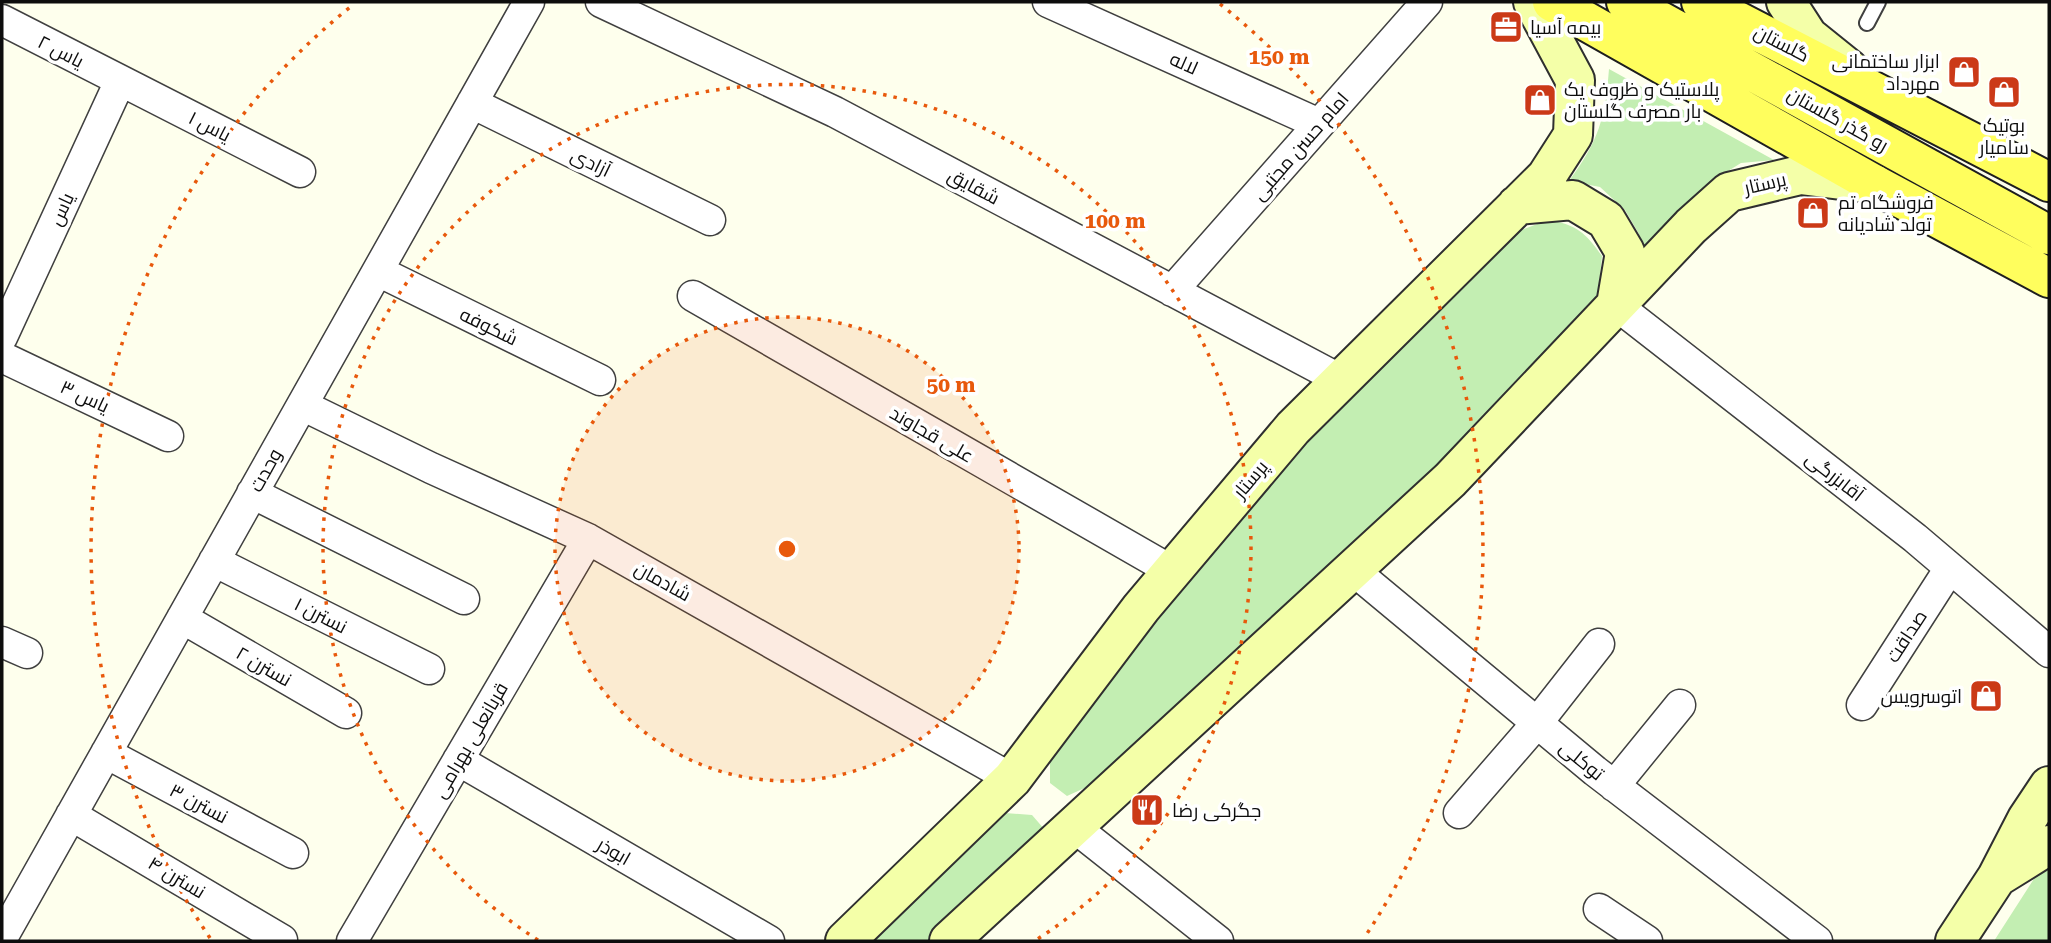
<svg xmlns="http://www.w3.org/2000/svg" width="2051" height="943" viewBox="0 0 2051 943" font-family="'Roboto Serif',Cairo,serif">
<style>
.green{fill:#c3eeb2}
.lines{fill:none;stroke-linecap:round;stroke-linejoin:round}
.lane-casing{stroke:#404040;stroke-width:18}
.street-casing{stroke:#404040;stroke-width:33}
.secondary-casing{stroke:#2f2f2f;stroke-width:42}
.primary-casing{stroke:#1e1e1e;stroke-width:42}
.lane{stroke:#fff;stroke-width:14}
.street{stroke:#fff;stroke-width:30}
.secondary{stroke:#f4ffa8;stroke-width:38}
.primary{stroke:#fffe5d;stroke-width:38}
.ring{fill:none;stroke:#e8590c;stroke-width:3.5;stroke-dasharray:3.5 7}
.labels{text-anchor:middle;stroke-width:7;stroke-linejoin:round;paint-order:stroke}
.poi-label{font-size:19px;fill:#0d0d0d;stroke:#fff;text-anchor:start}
.street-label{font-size:19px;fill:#0d0d0d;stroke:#fff}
.centre{fill:#e8590c;stroke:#fff;stroke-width:3.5}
.ring-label{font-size:21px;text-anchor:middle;font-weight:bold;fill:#e8590c;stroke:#fff;stroke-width:7;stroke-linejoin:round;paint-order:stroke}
</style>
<rect width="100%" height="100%" fill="#feffed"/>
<path class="green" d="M 1609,69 L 1774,160 L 1741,163 L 1707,184 L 1678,213 L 1641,260 L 1639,234 L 1625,210 L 1600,187 L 1569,181 C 1599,140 1605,119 1609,69 Z
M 1548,220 C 1577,225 1585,232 1602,256 L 1597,307 L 1376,524 L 1089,786 L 1067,796 L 1050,783 L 1050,755 L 1201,558 L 1309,433 L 1513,233 Z
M 1005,813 L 1032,815 L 1045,830 L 975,901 L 927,941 L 870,941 L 957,856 Z
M 2049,869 L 2049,941 L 1994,941 L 2039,871 Z"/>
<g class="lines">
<defs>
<path id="lane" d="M 1867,23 L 1878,2"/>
<path id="street" d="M 601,2 L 835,112 L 1341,380
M 1048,2 L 1319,124
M 2,20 L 300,172
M 472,103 L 710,220
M 378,271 L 600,380
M 1172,291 L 1427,2
M 693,296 L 1172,571
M 1616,305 L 1915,538 L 2049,652
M 2,337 L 120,81
M 2,357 L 168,436
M 302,405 L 431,468 L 588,539 L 1012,779
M 252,493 L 464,599
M 214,561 L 429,669
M 1353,570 L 1595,771 L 1817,941
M 182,618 L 346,713
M 2,642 L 27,653
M 1862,705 L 1950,568
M 106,753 L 293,853
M 458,760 L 769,941
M 1614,786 L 1680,705
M 1459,813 L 1537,723 L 1599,644
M 71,815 L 282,940
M 1074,827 L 1218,941
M 1599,909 L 1647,941
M 2,938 L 529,2
M 352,941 L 588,539"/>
<path id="secondary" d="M 1786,2 L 1808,36 L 1849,69
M 1517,205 L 1573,200 L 1606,220 L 1625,252 L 1616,305
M 1999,876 L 2049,845
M 845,941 L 1012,779 L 1141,608 L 1293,428 L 1546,177 L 1573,135 L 1575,80 L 1533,2
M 949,941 L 1450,480 L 1691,226 L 1729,192 L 1800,175 L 1874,184
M 1955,941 L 1997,877 L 2027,819 L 2049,786"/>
<path id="primary" d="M 1552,2 L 1874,184 L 2049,278
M 1626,2 L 2049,235
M 1701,2 L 2049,182"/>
</defs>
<use href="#lane" class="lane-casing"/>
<use href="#street" class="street-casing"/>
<use href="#secondary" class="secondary-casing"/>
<use href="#primary" class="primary-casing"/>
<use href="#lane" class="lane"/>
<use href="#street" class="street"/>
<use href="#secondary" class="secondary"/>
<use href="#primary" class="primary"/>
</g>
<circle cx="787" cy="549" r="232" fill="#e8590c" fill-opacity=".12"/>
<g class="ring">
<circle cx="787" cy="549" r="232"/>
<path d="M538 940A464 464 0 1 1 1036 940"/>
<path d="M210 938A696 696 0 0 1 354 4M1220 4A696 696 0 0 1 1364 938"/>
</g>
<defs>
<symbol id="office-square" viewBox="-11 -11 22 22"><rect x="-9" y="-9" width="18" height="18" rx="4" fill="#cb3917" stroke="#fff"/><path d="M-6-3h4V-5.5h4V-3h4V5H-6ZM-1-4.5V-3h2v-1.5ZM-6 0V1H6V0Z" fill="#fff"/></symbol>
<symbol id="shop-square" viewBox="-11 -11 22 22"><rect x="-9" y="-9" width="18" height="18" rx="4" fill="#cb3917" stroke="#fff"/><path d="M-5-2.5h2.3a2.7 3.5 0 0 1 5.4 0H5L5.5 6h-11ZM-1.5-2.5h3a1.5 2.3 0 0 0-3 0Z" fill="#fff"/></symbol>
<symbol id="restaurant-square" viewBox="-11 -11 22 22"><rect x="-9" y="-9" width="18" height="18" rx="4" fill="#cb3917" stroke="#fff"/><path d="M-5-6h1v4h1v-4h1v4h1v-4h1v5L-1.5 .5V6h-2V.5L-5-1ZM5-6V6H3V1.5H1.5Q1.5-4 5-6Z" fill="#fff"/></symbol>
</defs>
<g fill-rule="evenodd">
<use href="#office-square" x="1487" y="8" width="38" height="38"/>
<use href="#shop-square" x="1945" y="53" width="38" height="38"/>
<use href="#shop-square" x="1985" y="73" width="38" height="38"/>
<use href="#shop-square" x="1521" y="81" width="38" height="38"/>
<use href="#shop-square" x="1794" y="194" width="38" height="38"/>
<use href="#shop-square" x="1967" y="677" width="38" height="38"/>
<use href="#restaurant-square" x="1128" y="791" width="38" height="38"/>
</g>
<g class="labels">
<g class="poi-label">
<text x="1530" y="34">بیمه آسیا</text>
<text x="1940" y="68" text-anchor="end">ابزار ساختمانی<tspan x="1940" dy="22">مهرداد</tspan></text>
<text x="1564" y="96">پلاستیک و ظروف یک<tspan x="1564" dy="22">بار مصرف گلستان</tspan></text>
<text x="2004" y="132" text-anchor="middle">بوتیک<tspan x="2004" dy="22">سامیار</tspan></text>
<text x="1838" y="209">فروشگاه تم<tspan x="1838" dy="22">تولد شادیانه</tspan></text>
<text x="1962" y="703" text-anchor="end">اتوسرویس</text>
<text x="1172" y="817">جگرکی رضا</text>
</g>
<g class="street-label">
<text transform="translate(1782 43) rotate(27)" y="7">گلستان</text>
<text transform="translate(61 51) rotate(27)" y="7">یاس ۲</text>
<text transform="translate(1184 63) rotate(24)" y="7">لاله</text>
<text transform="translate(1838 119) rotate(29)" y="7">رو گذر گلستان</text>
<text transform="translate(210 126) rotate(27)" y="7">یاس ۱</text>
<text transform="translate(1300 146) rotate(-49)" y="7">امام حسن مجتبی</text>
<text transform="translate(591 162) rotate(26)" y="7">آزادی</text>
<text transform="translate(1765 183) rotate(-13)" y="7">پرستار</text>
<text transform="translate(974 186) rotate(28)" y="7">شقایق</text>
<text transform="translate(61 209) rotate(-65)" y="7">یاس</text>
<text transform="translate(489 326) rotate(26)" y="7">شکوفه</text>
<text transform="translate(85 396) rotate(25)" y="7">یاس ۳</text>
<text transform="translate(932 434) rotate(30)" y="7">علی قجاوند</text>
<text transform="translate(265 470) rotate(-61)" y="7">وحدت</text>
<text transform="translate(1835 476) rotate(38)" y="7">آقابزرگی</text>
<text transform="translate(1250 479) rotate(-50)" y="7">پرستار</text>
<text transform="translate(663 581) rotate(29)" y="7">شادمان</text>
<text transform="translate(321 615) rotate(27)" y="7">نسترن ۱</text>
<text transform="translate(1906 636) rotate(-57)" y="7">صداقت</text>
<text transform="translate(264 666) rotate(30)" y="7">نسترن ۲</text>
<text transform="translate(470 740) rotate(-60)" y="7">قربانعلی بهرامی</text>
<text transform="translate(1582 760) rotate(39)" y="7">توکلی</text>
<text transform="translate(199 803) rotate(28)" y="7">نسترن ۳</text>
<text transform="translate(614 851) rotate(30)" y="7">ابوذر</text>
<text transform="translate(177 877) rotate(31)" y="7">نسترن ۴</text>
</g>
</g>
<circle cx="787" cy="549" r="10" class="centre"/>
<g class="ring-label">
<text x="1279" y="64">150 m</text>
<text x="1115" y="228">100 m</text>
<text x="951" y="392">50 m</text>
</g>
<rect width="2051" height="943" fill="none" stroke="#0d0d0d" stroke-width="7"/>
</svg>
